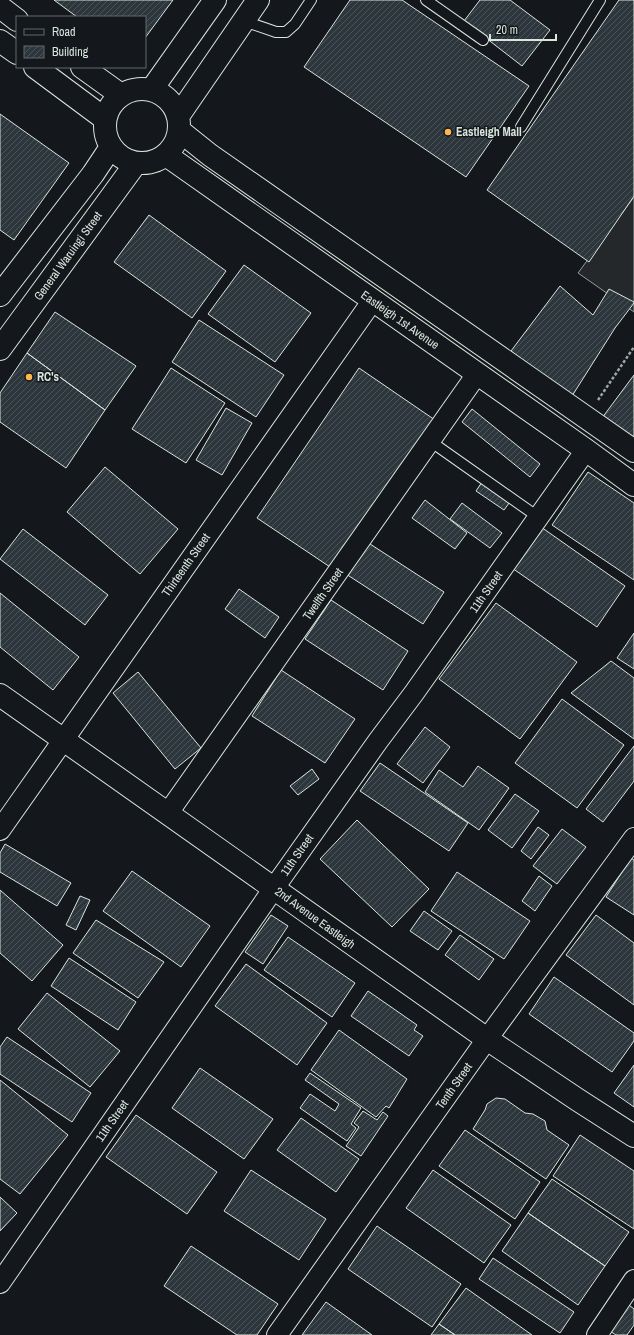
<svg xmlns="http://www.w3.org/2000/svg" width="634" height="1335" viewBox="0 0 634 1335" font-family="'Archivo Narrow',sans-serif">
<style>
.parking{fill:#24282b;stroke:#939e99}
.building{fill:url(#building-hatch);stroke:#d8e6dc}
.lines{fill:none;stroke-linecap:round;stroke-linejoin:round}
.service-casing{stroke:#d8e6dc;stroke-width:12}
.minor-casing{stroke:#d8e6dc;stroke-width:22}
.tertiary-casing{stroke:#d8e6dc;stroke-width:24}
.secondary-casing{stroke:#d8e6dc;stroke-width:24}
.path{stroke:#9da8a2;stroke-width:2.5;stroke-dasharray:3 2;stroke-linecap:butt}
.service{stroke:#14181c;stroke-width:10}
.minor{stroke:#14181c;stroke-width:20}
.tertiary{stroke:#14181c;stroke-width:22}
.secondary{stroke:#14181c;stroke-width:22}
.poi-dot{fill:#ffb74d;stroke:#14181c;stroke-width:1.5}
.labels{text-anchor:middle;stroke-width:3;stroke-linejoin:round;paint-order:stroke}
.poi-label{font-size:12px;font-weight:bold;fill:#d8e6dc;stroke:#14181c;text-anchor:start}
.street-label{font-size:12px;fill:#d8e6dc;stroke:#14181c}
</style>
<defs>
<pattern id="building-hatch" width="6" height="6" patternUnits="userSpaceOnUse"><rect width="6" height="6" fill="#2c363c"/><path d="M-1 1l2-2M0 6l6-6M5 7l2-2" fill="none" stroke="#4a5358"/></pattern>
</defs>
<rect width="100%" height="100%" fill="#14181c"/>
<path class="parking" d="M 634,197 L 634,312 L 578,273 Z"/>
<path class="building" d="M 54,0 L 173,0 L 145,38 L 145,17 L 77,17 Z
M 350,0 L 402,0 L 529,86 L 466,177 L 304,67 Z
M 480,0 L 510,0 L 550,30 L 522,66 L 464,21 Z
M 619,0 L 634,0 L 634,196 L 589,262 L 487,190 Z
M 0,114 L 69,163 L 14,240 L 0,230 Z
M 149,215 L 226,271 L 192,318 L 114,262 Z
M 244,265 L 311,313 L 275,362 L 208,314 Z
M 560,286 L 593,315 L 609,289 L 634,302 L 634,303 L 615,328 L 572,396 L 511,351 Z
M 55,312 L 136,366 L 105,410 L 27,353 Z
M 199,320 L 284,375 L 256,417 L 172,362 Z
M 27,353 L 105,410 L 66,468 L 0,422 L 0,393 Z
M 171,368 L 225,403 L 186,463 L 132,429 Z
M 359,368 L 435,420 L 333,569 L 257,518 Z
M 634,375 L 634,439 L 602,418 Z
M 226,408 L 252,423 L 222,475 L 196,460 Z
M 472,409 L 540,464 L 530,477 L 462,422 Z
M 105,467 L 178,529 L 140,574 L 67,512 Z
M 588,472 L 634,503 L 634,580 L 552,525 Z
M 484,479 L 512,499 L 504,510 L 476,491 Z
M 425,500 L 467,533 L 455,549 L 412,518 Z
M 462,503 L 502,533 L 490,548 L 450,519 Z
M 541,527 L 625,586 L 597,627 L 512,568 Z
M 23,529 L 108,595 L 85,625 L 0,559 Z
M 367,542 L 444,592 L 423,624 L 346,574 Z
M 239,589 L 279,617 L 265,638 L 225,609 Z
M 0,593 L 79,657 L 53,690 L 0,647 Z
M 331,600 L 408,651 L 383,690 L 305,639 Z
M 496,603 L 577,662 L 520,739 L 439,679 Z
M 634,633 L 634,669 L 617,658 Z
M 611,661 L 634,678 L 634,739 L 571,693 Z
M 281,670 L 355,719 L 325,763 L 252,716 Z
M 138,672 L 201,748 L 175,769 L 113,693 Z
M 562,699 L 624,745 L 577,808 L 515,763 Z
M 425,727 L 450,747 L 423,783 L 397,764 Z
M 634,746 L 634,781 L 603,822 L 586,809 Z
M 380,763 L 468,823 L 449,851 L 360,791 Z
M 478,766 L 509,788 L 479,830 L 425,792 L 439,770 L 463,787 Z
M 312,769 L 319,779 L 298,795 L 290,786 Z
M 515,794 L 539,811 L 512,848 L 488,830 Z
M 357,820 L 429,889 L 392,927 L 320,859 Z
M 538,827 L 549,835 L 531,859 L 521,851 Z
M 562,829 L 586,847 L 557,884 L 533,866 Z
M 5,844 L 71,883 L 57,906 L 0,872 L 0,853 Z
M 631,858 L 634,860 L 634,915 L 606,897 Z
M 132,871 L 210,926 L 181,967 L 103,911 Z
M 457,872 L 530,921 L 504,959 L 431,911 Z
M 539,876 L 552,886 L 535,911 L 522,901 Z
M 0,890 L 63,945 L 32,981 L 0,953 Z
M 80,896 L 90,900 L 76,930 L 66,925 Z
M 424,911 L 452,931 L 438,950 L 410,931 Z
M 271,915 L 288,926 L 263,964 L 245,952 Z
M 596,915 L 634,943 L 634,1005 L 566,955 Z
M 96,920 L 164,962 L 138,998 L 73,953 Z
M 460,935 L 494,959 L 479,980 L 445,955 Z
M 288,937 L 355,983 L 332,1017 L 264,970 Z
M 69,958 L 136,1002 L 118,1030 L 51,986 Z
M 246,964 L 327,1023 L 297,1065 L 215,1006 Z
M 554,977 L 634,1033 L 634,1041 L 612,1072 L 529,1014 Z
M 368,991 L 417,1025 L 414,1030 L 423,1036 L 409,1056 L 351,1016 Z
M 47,993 L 120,1051 L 90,1087 L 18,1029 Z
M 339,1030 L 407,1079 L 389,1108 L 386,1106 L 376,1117 L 311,1070 Z
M 7,1037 L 91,1093 L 72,1122 L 0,1074 L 0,1047 Z
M 634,1065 L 634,1107 L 614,1093 Z
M 200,1068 L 273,1119 L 244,1159 L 172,1108 Z
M 310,1073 L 361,1108 L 351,1124 L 356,1128 L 347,1141 L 300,1108 L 310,1094 L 335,1111 L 339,1104 L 305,1080 Z
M 0,1080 L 68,1135 L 20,1194 L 0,1179 Z
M 496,1098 L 505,1099 L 525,1113 L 533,1114 L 545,1121 L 547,1130 L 569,1145 L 546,1179 L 473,1129 L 485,1110 L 487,1104 Z
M 363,1111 L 377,1120 L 383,1112 L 388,1116 L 361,1156 L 346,1146 L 359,1127 L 354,1123 Z
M 136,1115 L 217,1172 L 187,1214 L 106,1157 Z
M 301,1118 L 359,1159 L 336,1192 L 277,1150 Z
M 465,1130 L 540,1182 L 515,1219 L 439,1166 Z
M 580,1135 L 634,1171 L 634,1229 L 553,1176 Z
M 251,1170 L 326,1219 L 299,1260 L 224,1211 Z
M 433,1170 L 511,1225 L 484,1263 L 406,1208 Z
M 552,1179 L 629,1232 L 605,1266 L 528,1213 Z
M 0,1197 L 17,1213 L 0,1231 Z
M 528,1213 L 605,1266 L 578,1305 L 502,1251 Z
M 377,1226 L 461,1284 L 432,1327 L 348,1269 Z
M 191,1246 L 278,1304 L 257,1335 L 237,1335 L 164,1286 Z
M 493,1258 L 574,1312 L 560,1333 L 479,1279 Z
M 466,1288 L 532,1335 L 455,1335 L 439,1324 Z
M 326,1302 L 372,1335 L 302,1335 Z
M 629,1305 L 634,1309 L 634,1325 L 627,1335 L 616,1335 L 610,1331 Z
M 439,1324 L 455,1335 L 431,1335 Z"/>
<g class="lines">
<defs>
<path id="service" d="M 426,0 L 483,40
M 244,21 L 276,32 L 286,32 L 295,24 L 311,0
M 521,127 L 600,0
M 430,441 L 538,517"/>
<path id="minor" d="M 168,813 L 477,374
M 0,830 L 373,300
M 0,1283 L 274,888 L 378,741 L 414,693 L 586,450
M 277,1335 L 487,1039 L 634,838
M 597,1335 L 634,1280"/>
<path id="tertiary" d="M 0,695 L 487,1039 L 578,1100 L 634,1136"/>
<path id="secondary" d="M 0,7 L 17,20
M 0,41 L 17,53
M 35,67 L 105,119
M 82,67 L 121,95
M105 126a37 37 0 1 1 74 0a37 37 0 1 1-74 0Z
M 152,89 L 215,0
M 179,115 L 258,0
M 180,131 L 210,155 L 634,451
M 166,155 L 586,450 L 634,485
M 0,295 L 93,174 L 111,147
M 0,349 L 136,163"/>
</defs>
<use href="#service" class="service-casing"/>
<use href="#minor" class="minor-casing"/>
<use href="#tertiary" class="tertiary-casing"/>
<use href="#secondary" class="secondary-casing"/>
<path class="path" d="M 598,400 L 634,347"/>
<use href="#service" class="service"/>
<use href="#minor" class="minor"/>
<use href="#tertiary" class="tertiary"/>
<use href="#secondary" class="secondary"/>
</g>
<g class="poi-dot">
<circle cx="448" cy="132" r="4"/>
<circle cx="29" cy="377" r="4"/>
</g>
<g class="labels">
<g class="poi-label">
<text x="456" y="136">Eastleigh Mall</text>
<text x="37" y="381">RC's</text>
</g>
<g class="street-label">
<text transform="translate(68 256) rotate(-54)" y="4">General Waruingi Street</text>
<text transform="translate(400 320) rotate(35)" y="4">Eastleigh 1st Avenue</text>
<text transform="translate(186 565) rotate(-55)" y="4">Thirteenth Street</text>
<text transform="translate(486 592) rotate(-55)" y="4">11th Street</text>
<text transform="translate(323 594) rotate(-55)" y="4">Twelfth Street</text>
<text transform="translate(297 855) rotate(-55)" y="4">11th Street</text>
<text transform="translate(315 918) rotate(36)" y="4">2nd Avenue Eastleigh</text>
<text transform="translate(454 1086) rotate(-55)" y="4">Tenth Street</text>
<text transform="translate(112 1121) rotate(-55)" y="4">11th Street</text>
</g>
</g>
<rect x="16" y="16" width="130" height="52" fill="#14181c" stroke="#626a69"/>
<rect x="24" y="29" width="20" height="6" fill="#14181c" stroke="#626a69"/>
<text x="52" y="36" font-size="12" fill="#d8e6dc">Road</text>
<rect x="24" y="46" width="20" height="12" fill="url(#building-hatch)" stroke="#626a69"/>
<text x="52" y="56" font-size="12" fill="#d8e6dc">Building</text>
<path d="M490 34v6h66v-6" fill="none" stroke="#d8e6dc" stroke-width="2"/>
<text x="496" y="34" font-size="12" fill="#d8e6dc" stroke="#14181c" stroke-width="3" paint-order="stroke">20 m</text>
</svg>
